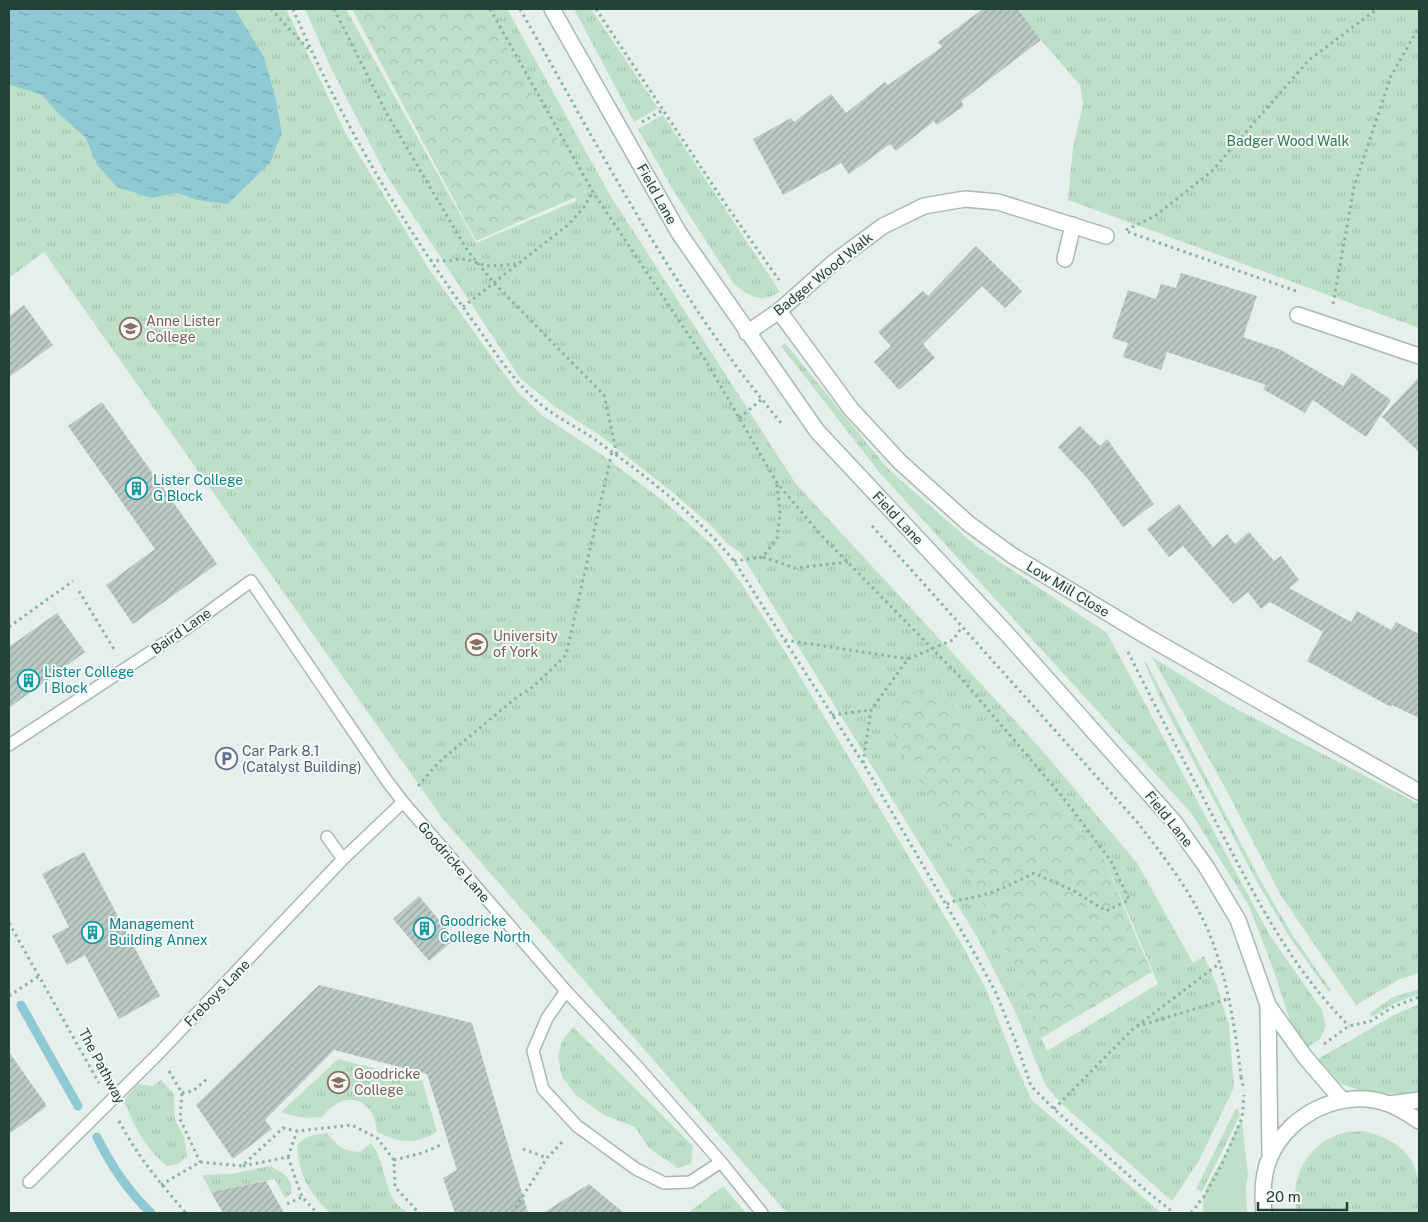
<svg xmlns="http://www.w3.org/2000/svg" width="1428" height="1222" viewBox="0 0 1428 1222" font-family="'Public Sans',sans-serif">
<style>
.grass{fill:url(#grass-tufts);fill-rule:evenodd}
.forest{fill:url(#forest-crowns)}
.garden{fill:#bfe0c8}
.water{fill:url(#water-ripples)}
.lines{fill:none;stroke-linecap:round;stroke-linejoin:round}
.stream{stroke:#8ec9d4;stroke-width:9}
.building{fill:url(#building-hatch)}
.lane-casing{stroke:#a8b8b2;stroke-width:14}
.street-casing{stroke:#a8b8b2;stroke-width:18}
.secondary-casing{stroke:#a4bbb3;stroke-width:18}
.path{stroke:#86b3a5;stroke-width:3;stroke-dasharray:2.5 4;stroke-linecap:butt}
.lane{stroke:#fff;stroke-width:11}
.street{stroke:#fff;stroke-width:15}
.secondary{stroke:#fff;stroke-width:15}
.labels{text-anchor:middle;stroke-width:4;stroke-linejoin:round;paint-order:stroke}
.park-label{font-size:14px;fill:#2d7a4b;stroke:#f7fbf9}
.street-label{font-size:14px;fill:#24423a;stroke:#f7fbf9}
.education-label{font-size:14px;fill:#785e54;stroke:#f7fbf9;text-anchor:start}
.culture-label{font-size:14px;fill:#0d838f;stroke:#f7fbf9;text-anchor:start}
.service-label{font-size:14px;fill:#4e5e75;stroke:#f7fbf9;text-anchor:start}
</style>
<defs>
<pattern id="grass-tufts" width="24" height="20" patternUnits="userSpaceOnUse" patternTransform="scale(1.25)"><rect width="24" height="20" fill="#bfe0c8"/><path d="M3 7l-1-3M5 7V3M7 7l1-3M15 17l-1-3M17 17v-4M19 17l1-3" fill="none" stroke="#a4c1ad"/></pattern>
<pattern id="forest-crowns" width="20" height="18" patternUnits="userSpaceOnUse" patternTransform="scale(1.25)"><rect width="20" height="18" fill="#bfe0c8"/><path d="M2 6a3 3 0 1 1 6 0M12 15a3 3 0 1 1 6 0" fill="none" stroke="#a4c1ad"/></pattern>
<pattern id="water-ripples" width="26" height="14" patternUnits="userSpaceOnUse" patternTransform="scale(1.25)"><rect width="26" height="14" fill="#8ec9d4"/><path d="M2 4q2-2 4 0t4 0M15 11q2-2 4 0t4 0" fill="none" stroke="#74a5ad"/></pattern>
<pattern id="building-hatch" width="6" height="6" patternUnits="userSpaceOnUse" patternTransform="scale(1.25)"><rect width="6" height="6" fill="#bbcac4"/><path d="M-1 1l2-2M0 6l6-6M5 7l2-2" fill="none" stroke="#98a6a0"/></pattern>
</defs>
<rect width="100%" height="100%" fill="#e6efeb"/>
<path class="grass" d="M 235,9 L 286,9 L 346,134 L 429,269 L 489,353 L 517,391 L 543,416 L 602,455 L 666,503 L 713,546 L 741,583 L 787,655 L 962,945 L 987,991 L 1014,1061 L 1031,1099 L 1161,1213 L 787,1213 L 443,819 L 44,252 L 9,278 L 9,83 L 42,95 L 59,114 L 85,137 L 97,165 L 152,198 L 177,193 L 188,197 L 228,204 L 270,163 L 282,133 L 276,99 L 264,57 Z
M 305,9 L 346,9 L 476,243 L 576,201 L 575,197 L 587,192 L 485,9 L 507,9 L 610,195 L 796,484 L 1041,749 L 1137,863 L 1193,963 L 1204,956 L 1216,983 L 1229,1025 L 1234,1087 L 1200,1159 L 1172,1201 L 1063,1105 L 1046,1086 L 1014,1009 L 976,935 L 740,552 L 730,546 L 708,523 L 672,492 L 598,434 L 554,406 L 520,378 L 385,173 L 330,66 ZM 941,693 L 1059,802 L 1106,862 L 1158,984 L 1047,1051 L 1041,1038 L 1014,965 L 923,788 L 893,733 Z
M 574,9 L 591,9 L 658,108 L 634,122 Z
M 1018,9 L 1419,9 L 1419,328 L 1068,200 L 1073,148 L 1083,104 L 1080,85 L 1041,40 Z
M 663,115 L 780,292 C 760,303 751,298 734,284 L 675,193 L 638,129 Z
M 785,343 L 888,469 L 976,546 L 1107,633 L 1269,934 L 1322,1010 L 1326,1026 L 1320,1039 L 1306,1048 L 1291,1024 L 1274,971 L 1249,906 L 1192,814 L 880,473 L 781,346 Z
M 1152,657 L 1227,704 L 1419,804 L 1419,973 L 1400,979 L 1356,1005 L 1281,896 L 1227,791 Z
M 1144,662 L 1146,662 L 1258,876 L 1293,936 L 1331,990 L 1329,992 L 1290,938 L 1255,878 L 1160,698 Z
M 1419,989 L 1419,994 L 1395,1003 L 1372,1017 L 1370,1013 L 1391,998 Z
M 1419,1004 L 1419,1093 C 1392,1094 1359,1095 1334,1080 C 1327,1076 1321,1067 1316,1060 L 1394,1015 Z
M 573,1027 L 693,1146 L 691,1164 L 678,1168 L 649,1148 L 635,1127 L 604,1115 L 576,1095 L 562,1077 L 558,1057 L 562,1041 Z
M 338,1059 L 422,1080 L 437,1132 C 414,1145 400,1143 377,1132 C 374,1096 343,1089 322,1117 C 307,1119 295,1117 281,1112 Z
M 161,1080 L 174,1094 L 175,1120 L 184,1137 L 187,1156 L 178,1164 L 167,1166 C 144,1147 134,1126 124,1100 L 138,1084 L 153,1086 Z
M 1238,1109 L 1240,1115 L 1202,1192 L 1196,1189 L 1235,1110 Z
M 1363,1131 C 1410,1142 1423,1167 1419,1213 L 1298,1213 C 1287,1179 1309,1142 1343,1133 C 1350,1131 1357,1132 1363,1131 Z
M 327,1133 C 339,1147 342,1151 360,1152 L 371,1143 C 385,1161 383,1185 396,1203 C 399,1207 405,1210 409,1213 L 330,1213 C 309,1192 299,1176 297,1146 C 306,1135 313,1135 327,1133 Z
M 270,1166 C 283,1173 294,1178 291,1194 L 285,1198 L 275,1179 L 211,1192 L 202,1175 L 231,1174 Z
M 723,1186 L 746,1213 L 688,1213 Z"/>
<path class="forest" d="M 352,9 L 485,9 L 587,192 L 476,241 Z
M 921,689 L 941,693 L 1059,802 L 1106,862 L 1137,939 L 1152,972 L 1041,1038 L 1014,965 L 923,788 L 893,733 L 899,702 Z"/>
<path class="garden" d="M 1242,1122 L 1248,1175 L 1246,1187 L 1247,1213 L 1203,1213 L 1203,1199 L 1207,1186 L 1227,1151 L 1237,1126 Z"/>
<path class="water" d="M 9,9 L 235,9 L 264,57 L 276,99 L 282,133 L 270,163 L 228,204 L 197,200 L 177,193 L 152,198 L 117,187 L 97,165 L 85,137 L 59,114 L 42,95 L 9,84 Z"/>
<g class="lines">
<path class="stream" d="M 21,1005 L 78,1106
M 97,1137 C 111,1166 128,1191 151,1213"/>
</g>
<path class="building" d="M 983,9 L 1018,9 L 1041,40 L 961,101 L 964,106 L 937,125 L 934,121 L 896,151 L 890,144 L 849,174 L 841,163 L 783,195 L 753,139 L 791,118 L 794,122 L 831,94 L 846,113 L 885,82 L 888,85 L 942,47 L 938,42 Z
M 976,246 L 1022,291 L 1005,308 L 982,286 L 923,344 L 935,358 L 899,390 L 874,362 L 891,346 L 878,332 L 923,291 L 928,296 Z
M 1181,273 L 1257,296 L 1243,337 L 1281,350 L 1343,386 L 1352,373 L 1391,400 L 1366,437 L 1313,400 L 1305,413 L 1263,389 L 1266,385 L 1167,352 L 1161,370 L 1123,357 L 1128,343 L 1112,338 L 1128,290 L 1156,299 L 1161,284 L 1176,288 Z
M 24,305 L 53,345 L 9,377 L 9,316 Z
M 1419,377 L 1419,452 L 1382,417 Z
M 102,402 L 217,564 L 133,624 L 106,585 L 155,549 L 68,426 Z
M 1080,426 L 1100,446 L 1107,439 L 1154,504 L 1123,527 L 1088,479 L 1058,447 Z
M 1179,504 L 1213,547 L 1227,534 L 1235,544 L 1249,532 L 1274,561 L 1281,556 L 1299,580 L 1289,588 L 1351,622 L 1357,611 L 1391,630 L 1396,622 L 1419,634 L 1419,718 L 1392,705 L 1391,707 L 1307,661 L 1323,632 L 1270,602 L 1261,609 L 1248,592 L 1233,604 L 1183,546 L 1169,557 L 1147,529 Z
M 57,613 L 85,652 L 9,708 L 9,647 Z
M 84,852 L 160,996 L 119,1019 L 85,955 L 67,965 L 52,936 L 69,927 L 42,874 Z
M 419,896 L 455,939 L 429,961 L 393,919 Z
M 319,985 L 472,1023 L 528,1213 L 455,1213 L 443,1178 L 457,1170 L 427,1074 L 334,1050 L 265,1120 L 272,1129 L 233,1159 L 196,1105 Z
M 9,1052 L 47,1106 L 9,1134 Z
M 266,1181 L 284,1213 L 223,1213 L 211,1192 Z
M 589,1184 L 624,1213 L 543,1213 Z"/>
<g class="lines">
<defs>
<path id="lane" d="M 9,745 L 184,630 L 251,581 L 387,781 L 403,802 L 566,991 L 635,1064 L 721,1162 L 762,1213
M 327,837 L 343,859
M 566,991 L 547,1018 L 533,1051 L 543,1089 L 577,1126 L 636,1169 L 664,1183 L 690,1182 L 721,1162
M 29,1182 L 159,1053 L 343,859 L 403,802"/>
<path id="street" d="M 1065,259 L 1073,225
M 779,311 L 851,409 L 900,462 L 969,524 L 1013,556 L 1146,636 L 1419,792
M 1298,315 L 1419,356
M 747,333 L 779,311 L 833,263 L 883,226 L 924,206 L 965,199 L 998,202 L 1106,236"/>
<path id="secondary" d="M 552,9 L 679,233 L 817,431 L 1007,634 L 1175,823 L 1207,868 L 1238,920 L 1268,1005 L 1305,1057 L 1342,1100
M 1268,1005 L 1270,1156
M 1389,1104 L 1419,1100
M 1264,1213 C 1262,1194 1262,1175 1270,1157 C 1289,1113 1344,1087 1389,1104 C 1400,1108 1410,1115 1419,1121"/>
</defs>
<use href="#lane" class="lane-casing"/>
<use href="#street" class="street-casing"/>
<use href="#secondary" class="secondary-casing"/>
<path class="path" d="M 271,9 L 310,51
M 293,9 C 340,119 400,220 470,317 C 493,348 513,383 544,407 C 562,421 583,430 601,444 C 649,478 697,516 734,561 L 863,763 L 975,954 L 996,993 L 1017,1045 L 1031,1086 L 1054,1109 L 1143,1188 L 1174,1213
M 334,9 L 387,114 L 467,250 L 494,283 L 604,395 L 617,455
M 490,9 L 593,192 L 706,361 L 777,483 L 821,535 L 961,678 L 1061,795 L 1111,861 L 1129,900 L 1106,911 L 1074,891 L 1034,873 C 1016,882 999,891 979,896 C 967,899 957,899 945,905
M 520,9 C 601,151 676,298 782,424
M 596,9 L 726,205 L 779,280
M 642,122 L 663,110
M 1126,230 L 1155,216 L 1212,171 L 1309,60 L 1377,9
M 1128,232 L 1296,291
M 430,260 L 443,261 L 465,259 L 487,266 L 518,264
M 1333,304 L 1354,187 L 1391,76 L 1419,27
M 463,307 L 569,224 L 584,207 L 593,192
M 739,418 L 761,400
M 872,526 L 1138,823 C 1163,856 1190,890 1207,928 C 1227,975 1235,1026 1241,1077
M 763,557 L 795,568 L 848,562
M 734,561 L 763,557 L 777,538 L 780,514 L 777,484
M 79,591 L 115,651
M 9,627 L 73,581
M 785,640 L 908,659
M 1128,652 C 1157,710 1187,767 1217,824 C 1255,896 1291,968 1349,1026
M 832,715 L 871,710
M 863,763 L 871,710 L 908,659 L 953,640 L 962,627
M 418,786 L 440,761 L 517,697 L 534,686 L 566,655 L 612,452
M 9,923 L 99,1083
M 9,996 L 39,976
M 1137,1026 L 1220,963
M 1324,1044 L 1349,1026 L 1371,1021 L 1393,1007 L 1419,997
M 169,1071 L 182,1093 L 180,1119 L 200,1162
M 1241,1077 L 1244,1090
M 182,1093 L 193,1091 L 208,1078
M 1054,1109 L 1135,1027 L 1228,999
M 119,1121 C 138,1157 160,1183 186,1213
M 523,1149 L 547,1158
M 288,1157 L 297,1131
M 394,1160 L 422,1153 L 443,1144
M 243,1166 L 288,1157 L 302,1197 L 317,1213
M 161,1185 L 200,1162 L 242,1166 L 283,1128 L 297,1131 L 352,1125 L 377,1138 L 394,1160 L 395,1187 L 419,1213
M 287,1204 L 302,1197
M 512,1213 L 547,1158 L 563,1141
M 1191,1213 L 1205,1195 L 1222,1164 L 1242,1118 L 1244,1095"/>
<use href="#lane" class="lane"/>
<use href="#street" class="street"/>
<use href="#secondary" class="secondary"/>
</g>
<defs>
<symbol id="university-ring" viewBox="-11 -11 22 22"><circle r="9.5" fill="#f7fbf9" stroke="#8d6e63" stroke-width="1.5"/><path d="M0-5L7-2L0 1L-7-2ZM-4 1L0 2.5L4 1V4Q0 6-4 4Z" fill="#8d6e63"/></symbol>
<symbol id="building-ring" viewBox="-11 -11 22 22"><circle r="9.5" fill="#f7fbf9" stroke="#0f9aa8" stroke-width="1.5"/><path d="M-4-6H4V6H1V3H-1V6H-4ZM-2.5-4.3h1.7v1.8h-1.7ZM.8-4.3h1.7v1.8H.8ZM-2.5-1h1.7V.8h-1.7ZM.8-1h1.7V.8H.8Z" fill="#0f9aa8"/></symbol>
<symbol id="parking-ring" viewBox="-11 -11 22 22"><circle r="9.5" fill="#f7fbf9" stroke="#5c6f8a" stroke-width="1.5"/><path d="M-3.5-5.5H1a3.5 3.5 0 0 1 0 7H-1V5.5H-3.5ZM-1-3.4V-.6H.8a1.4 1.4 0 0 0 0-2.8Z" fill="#5c6f8a"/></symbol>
</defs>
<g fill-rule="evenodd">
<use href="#university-ring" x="118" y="316" width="25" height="25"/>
<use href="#building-ring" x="124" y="476" width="25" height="25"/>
<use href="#university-ring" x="464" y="632" width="25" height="25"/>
<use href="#building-ring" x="16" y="668" width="25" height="25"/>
<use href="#parking-ring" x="214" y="746" width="25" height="25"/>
<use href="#building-ring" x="412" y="916" width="25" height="25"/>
<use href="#building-ring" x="80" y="920" width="25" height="25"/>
<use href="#university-ring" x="326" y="1070" width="25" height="25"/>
</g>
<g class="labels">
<g class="park-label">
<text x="1288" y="146">Badger Wood Walk</text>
</g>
<g class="street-label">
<text transform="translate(657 194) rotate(61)" y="5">Field Lane</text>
<text transform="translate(823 274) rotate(-39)" y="5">Badger Wood Walk</text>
<text transform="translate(898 518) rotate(47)" y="5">Field Lane</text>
<text transform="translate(1068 589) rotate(31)" y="5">Low Mill Close</text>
<text transform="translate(181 631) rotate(-35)" y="5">Baird Lane</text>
<text transform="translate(1169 819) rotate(51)" y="5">Field Lane</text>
<text transform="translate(454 862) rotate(49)" y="5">Goodricke Lane</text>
<text transform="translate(217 993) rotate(-46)" y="5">Freboys Lane</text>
<text transform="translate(102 1066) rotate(62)" y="5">The Pathway</text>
</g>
<g class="education-label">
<text x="146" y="326">Anne Lister<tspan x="146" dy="16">College</tspan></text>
<text x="493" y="641">University<tspan x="493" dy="16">of York</tspan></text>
<text x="354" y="1079">Goodricke<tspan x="354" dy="16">College</tspan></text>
</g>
<g class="culture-label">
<text x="153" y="485">Lister College<tspan x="153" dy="16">G Block</tspan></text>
<text x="44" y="677">Lister College<tspan x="44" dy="16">I Block</tspan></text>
<text x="440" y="926">Goodricke<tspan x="440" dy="16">College North</tspan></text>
<text x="109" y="929">Management<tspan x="109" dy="16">Building Annex</tspan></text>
</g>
<g class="service-label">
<text x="242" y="756">Car Park 8.1<tspan x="242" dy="16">(Catalyst Building)</tspan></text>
</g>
</g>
<rect width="1428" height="1222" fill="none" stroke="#24423a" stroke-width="20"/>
<path d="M1258 1202v8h89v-8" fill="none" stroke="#24423a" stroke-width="2.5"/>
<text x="1266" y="1202" font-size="15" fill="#24423a" stroke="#f7fbf9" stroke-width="4" paint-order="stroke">20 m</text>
</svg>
